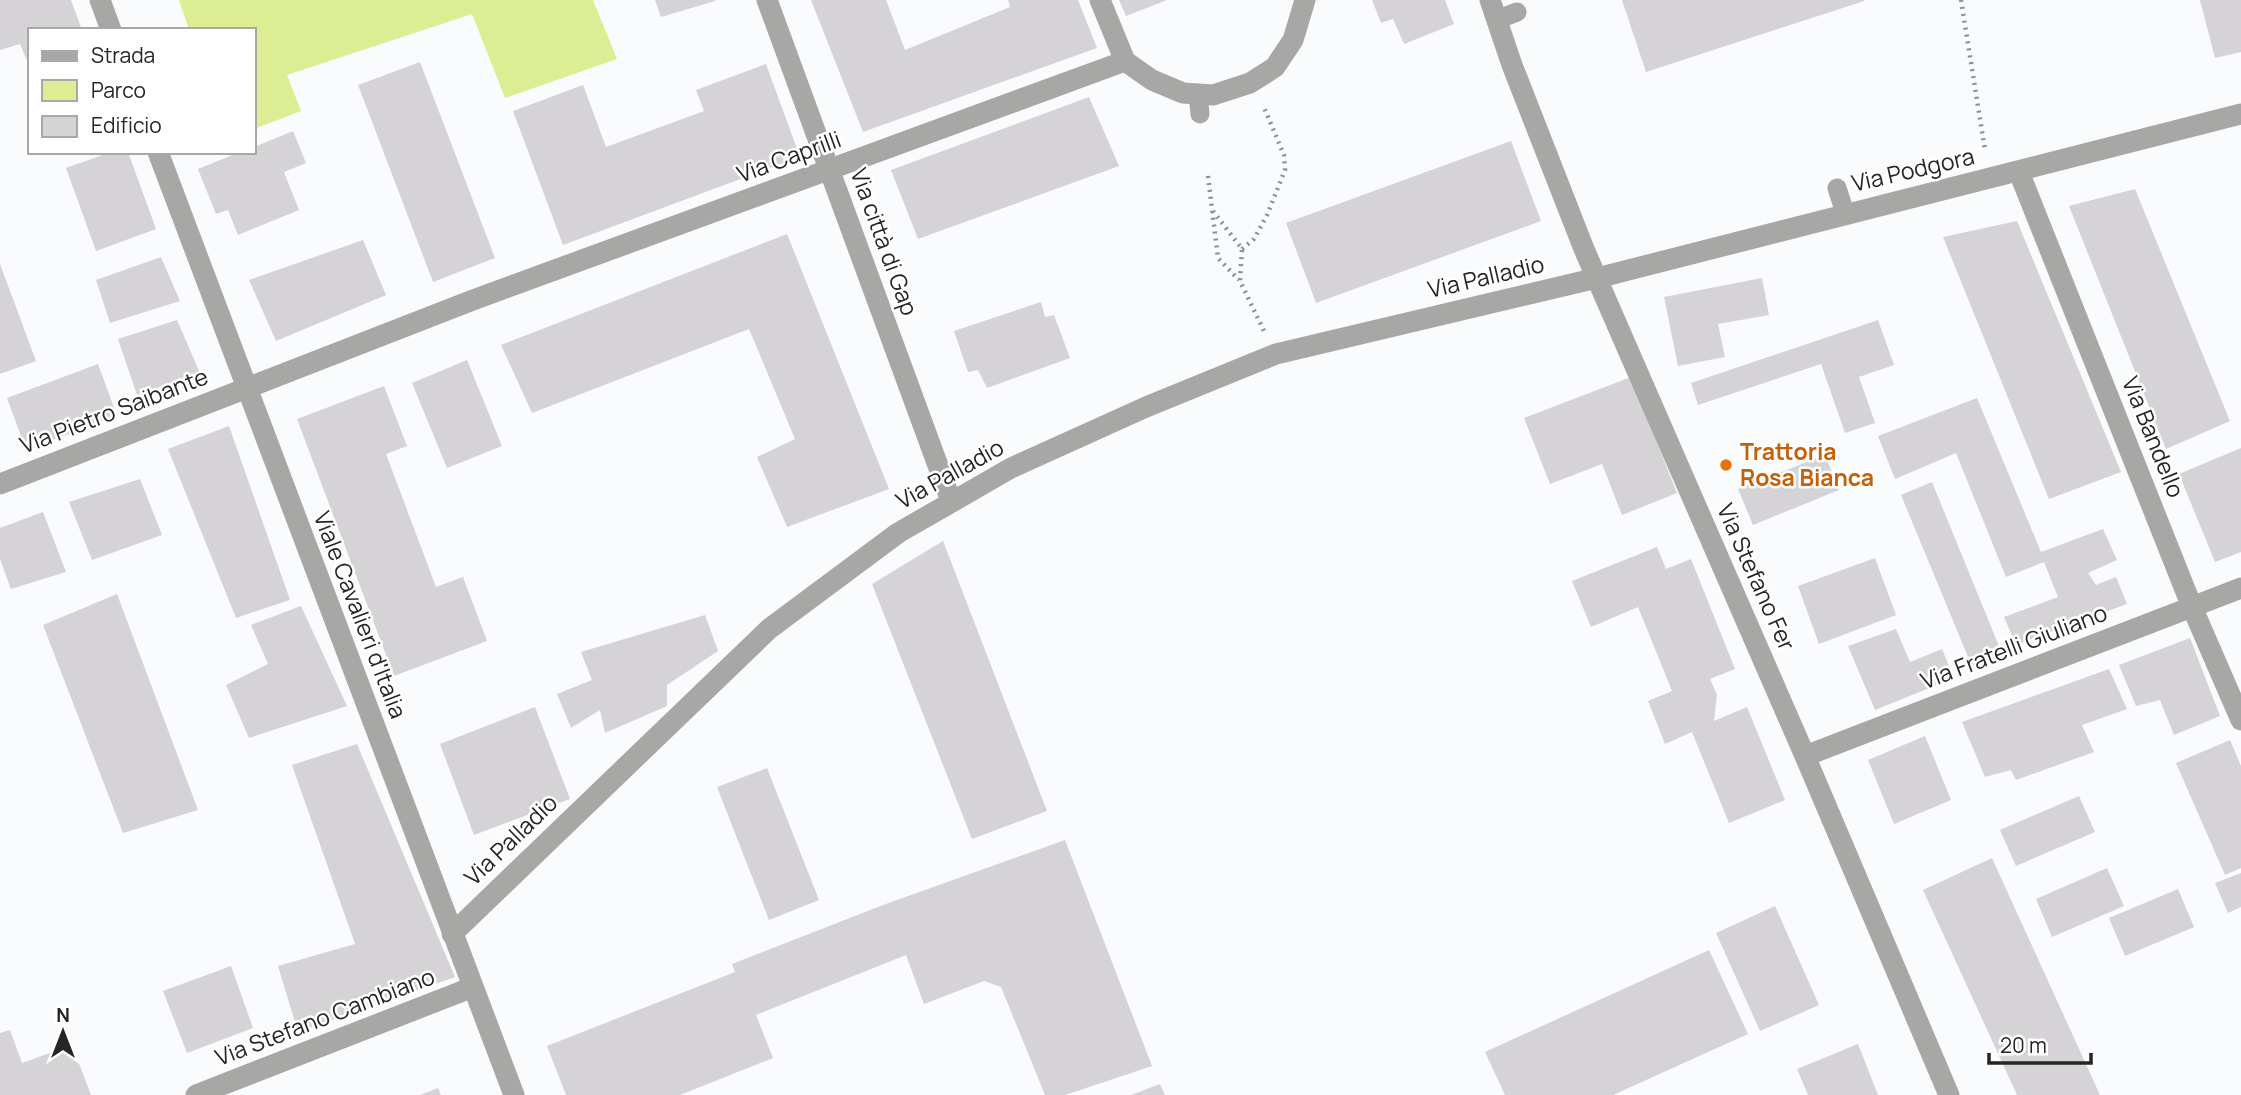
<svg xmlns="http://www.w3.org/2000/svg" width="2241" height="1095" viewBox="0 0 2241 1095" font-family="Manrope,sans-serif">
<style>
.green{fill:#dded94}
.building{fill:#d5d3d6}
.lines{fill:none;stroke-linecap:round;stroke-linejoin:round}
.path{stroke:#8d8e8f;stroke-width:4.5;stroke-dasharray:2 5;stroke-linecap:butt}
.lane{stroke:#a7a7a6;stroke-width:19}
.street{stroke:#a7a7a6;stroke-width:21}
.food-dot{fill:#e8710a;stroke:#fff;stroke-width:2.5}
.labels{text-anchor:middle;stroke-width:5;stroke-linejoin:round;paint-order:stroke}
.street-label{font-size:23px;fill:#252526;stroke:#fff}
.food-label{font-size:23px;font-weight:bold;fill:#c56008;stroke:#fff;text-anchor:start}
</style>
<rect width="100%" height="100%" fill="#f9fbfd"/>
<path class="green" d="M 179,0 L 593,0 L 617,59 L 505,98 L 472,14 L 287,75 L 301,111 L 254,129 L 254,30 L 189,30 Z"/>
<path class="building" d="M 0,0 L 71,0 L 82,30 L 30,30 L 30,68 L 20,44 L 0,50 Z
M 655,0 L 715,0 L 715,1 L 661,17 Z
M 811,0 L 886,0 L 905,50 L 1010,7 L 1008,0 L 1078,0 L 1097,48 L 863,132 Z
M 1119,0 L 1167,0 L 1126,16 Z
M 1372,0 L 1445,0 L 1454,24 L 1404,44 L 1393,19 L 1381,23 Z
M 1622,0 L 1864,0 L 1864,1 L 1646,72 Z
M 2200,0 L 2241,0 L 2241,52 L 2215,58 Z
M 420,62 L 495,258 L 433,282 L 358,85 Z
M 766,64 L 800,157 L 563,245 L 513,111 L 583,85 L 606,147 L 704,111 L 696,90 Z
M 1089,97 L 1119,166 L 918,239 L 891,170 Z
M 293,131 L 306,163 L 284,172 L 299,210 L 238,235 L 228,210 L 216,214 L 198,169 L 240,152 L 254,152 L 254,147 Z
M 1511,141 L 1541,221 L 1316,303 L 1286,223 Z
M 111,152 L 128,152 L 156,229 L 96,251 L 66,168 Z
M 2135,189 L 2230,421 L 2166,449 L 2069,206 Z
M 2017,221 L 2121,472 L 2049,499 L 1943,237 Z
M 787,234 L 889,489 L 787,527 L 757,457 L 795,439 L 749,329 L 532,413 L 501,345 Z
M 363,240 L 386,295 L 276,341 L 249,280 Z
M 161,257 L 180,301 L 110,323 L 96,280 Z
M 0,264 L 36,361 L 0,374 Z
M 1762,278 L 1769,315 L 1718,324 L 1725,357 L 1678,366 L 1664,297 Z
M 1041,302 L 1045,317 L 1054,315 L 1070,358 L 987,388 L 978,370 L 968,372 L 954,331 Z
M 177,320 L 200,373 L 137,395 L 118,339 Z
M 1878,320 L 1894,365 L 1859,377 L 1875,423 L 1845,433 L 1821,364 L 1698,405 L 1691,383 Z
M 467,360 L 502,446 L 447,468 L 412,383 Z
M 98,364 L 117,416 L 26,450 L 7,398 Z
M 1631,377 L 1677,493 L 1622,515 L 1602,464 L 1550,484 L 1524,418 Z
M 384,386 L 407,446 L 386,454 L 436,587 L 463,577 L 487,641 L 394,676 L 297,419 Z
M 1977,398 L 2041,552 L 2103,529 L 2117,560 L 2088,573 L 2096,585 L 2116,577 L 2127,604 L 2016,645 L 2004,617 L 2058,597 L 2044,562 L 2006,577 L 1956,453 L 1895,479 L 1878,436 Z
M 229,426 L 290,600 L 236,618 L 168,449 Z
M 2241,448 L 2241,552 L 2215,562 L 2179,474 Z
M 1825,455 L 1839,490 L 1753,525 L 1738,489 Z
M 140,479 L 162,535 L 92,560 L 69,502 Z
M 1932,482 L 2003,656 L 1973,669 L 1901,495 Z
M 43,512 L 66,572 L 11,589 L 0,559 L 0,528 Z
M 943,541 L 1047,811 L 972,839 L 872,584 Z
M 1657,547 L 1666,569 L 1691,559 L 1735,669 L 1710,679 L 1717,695 L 1714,721 L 1747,707 L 1785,800 L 1729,823 L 1692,732 L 1665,744 L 1648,701 L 1672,691 L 1638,607 L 1591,627 L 1572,581 Z
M 1875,558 L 1896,615 L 1819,644 L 1798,586 Z
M 117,594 L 198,810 L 123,833 L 43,625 Z
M 301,606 L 347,706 L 249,738 L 226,685 L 268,664 L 251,625 Z
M 705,615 L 718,651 L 667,685 L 667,706 L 605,733 L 600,710 L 571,728 L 557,694 L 592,680 L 581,652 Z
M 1896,629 L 1910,662 L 1942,649 L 1954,678 L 1875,710 L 1848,646 Z
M 2190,638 L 2220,716 L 2174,735 L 2160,700 L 2136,706 L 2119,665 Z
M 2109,669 L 2127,709 L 2082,725 L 2094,752 L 2016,780 L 2011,770 L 1985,777 L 1962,722 Z
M 535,707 L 570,799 L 474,835 L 440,744 Z
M 1925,736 L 1951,800 L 1894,824 L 1868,760 Z
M 2230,740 L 2241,766 L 2241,868 L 2225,875 L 2176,763 Z
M 357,744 L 455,977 L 298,1032 L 278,966 L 355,944 L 292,765 Z
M 767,768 L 819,900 L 769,920 L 717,787 Z
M 2079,796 L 2095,832 L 2016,866 L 2000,830 Z
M 1065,840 L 1152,1066 L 1065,1095 L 1045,1095 L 1001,987 L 984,981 L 924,1004 L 906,955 L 756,1015 L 773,1058 L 680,1095 L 566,1095 L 547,1046 L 735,972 L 732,964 L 883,905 Z
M 1992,858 L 2100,1095 L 2017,1095 L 1923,890 Z
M 2107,868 L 2124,906 L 2052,937 L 2036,899 Z
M 2241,873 L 2241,907 L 2228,913 L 2215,883 Z
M 2178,889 L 2194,927 L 2125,956 L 2109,918 Z
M 1775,906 L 1819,1005 L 1760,1031 L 1716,933 Z
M 1709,950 L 1748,1034 L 1613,1095 L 1505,1095 L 1485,1052 Z
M 231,966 L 253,1028 L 187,1053 L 163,991 Z
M 10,1030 L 22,1063 L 72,1045 L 91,1095 L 0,1095 L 0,1033 Z
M 1858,1044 L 1878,1095 L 1808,1095 L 1797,1069 Z
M 1160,1084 L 1165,1095 L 1131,1095 Z
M 438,1088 L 441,1095 L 420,1095 Z"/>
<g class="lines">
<path class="path" d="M 1961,0 L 1985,150
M 1208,176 L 1218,258 L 1239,280
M 1213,211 L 1242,249 L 1240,281 L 1264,331
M 1242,249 L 1254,239 L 1267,215 L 1285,170 L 1284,155 L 1263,105"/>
<path class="lane" d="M 1496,20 L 1517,12
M 1198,94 L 1200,114
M 1837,188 L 1845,213"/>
<path class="street" d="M 100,0 L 111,30
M 767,0 L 951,501
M 1100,0 L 1125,61
M 1490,0 L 1512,65 L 1584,249 L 1805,756 L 1949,1095
M 158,152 L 514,1095
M 2019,172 L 2192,607 L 2241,720
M 0,484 L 473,300 L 1125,61 L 1152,80 L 1183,93 L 1213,95 L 1250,83 L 1275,67 L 1293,40 L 1305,0
M 1805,756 L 2241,588
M 452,934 L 769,629 L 898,533 L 1011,468 L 1146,407 L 1276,354 L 1597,278 L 2241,114
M 196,1095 L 473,987"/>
</g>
<circle class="food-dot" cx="1726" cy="465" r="7"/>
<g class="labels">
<g class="street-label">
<text transform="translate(789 157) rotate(-20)" y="8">Via Caprilli</text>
<text transform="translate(1913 170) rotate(-13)" y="8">Via Podgora</text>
<text transform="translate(884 242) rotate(70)" y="8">Via città di Gap</text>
<text transform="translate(1486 277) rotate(-13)" y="8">Via Palladio</text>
<text transform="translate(114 411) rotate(-21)" y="8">Via Pietro Saibante</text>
<text transform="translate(2153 437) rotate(68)" y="8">Via Bandello</text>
<text transform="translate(950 474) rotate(-29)" y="8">Via Palladio</text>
<text transform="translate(1756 577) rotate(66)" y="8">Via Stefano Fer</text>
<text transform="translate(360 615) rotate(69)" y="8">Viale Cavalieri d'Italia</text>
<text transform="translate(2014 647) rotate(-21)" y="8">Via Fratelli Giuliano</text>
<text transform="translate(511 840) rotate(-44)" y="8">Via Palladio</text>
<text transform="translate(325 1017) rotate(-21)" y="8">Via Stefano Cambiano</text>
</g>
<g class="food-label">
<text x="1740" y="460">Trattoria<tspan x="1740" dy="26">Rosa Bianca</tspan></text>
</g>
</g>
<rect x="28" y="28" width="228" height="126" fill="#ffffff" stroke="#a8a8a8" stroke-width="2"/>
<rect x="42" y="51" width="35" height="10" fill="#a7a7a6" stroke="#a8a8a8" stroke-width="2"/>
<text x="91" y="63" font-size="21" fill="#252526">Strada</text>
<rect x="42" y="80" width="35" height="21" fill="#dded94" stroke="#a8a8a8" stroke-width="2"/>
<text x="91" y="98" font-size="21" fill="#252526">Parco</text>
<rect x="42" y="116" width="35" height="21" fill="#d5d3d6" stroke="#a8a8a8" stroke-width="2"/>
<text x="91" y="133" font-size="21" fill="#252526">Edificio</text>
<g transform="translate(63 1032)" stroke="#ffffff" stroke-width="5" paint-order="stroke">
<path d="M0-5L12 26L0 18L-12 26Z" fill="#252526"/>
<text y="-10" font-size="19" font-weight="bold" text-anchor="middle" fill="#252526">N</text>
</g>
<path d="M1989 1053v10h102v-10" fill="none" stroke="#252526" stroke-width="3.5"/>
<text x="2000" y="1053" font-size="21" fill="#252526" stroke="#ffffff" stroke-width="5" paint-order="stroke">20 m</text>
</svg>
